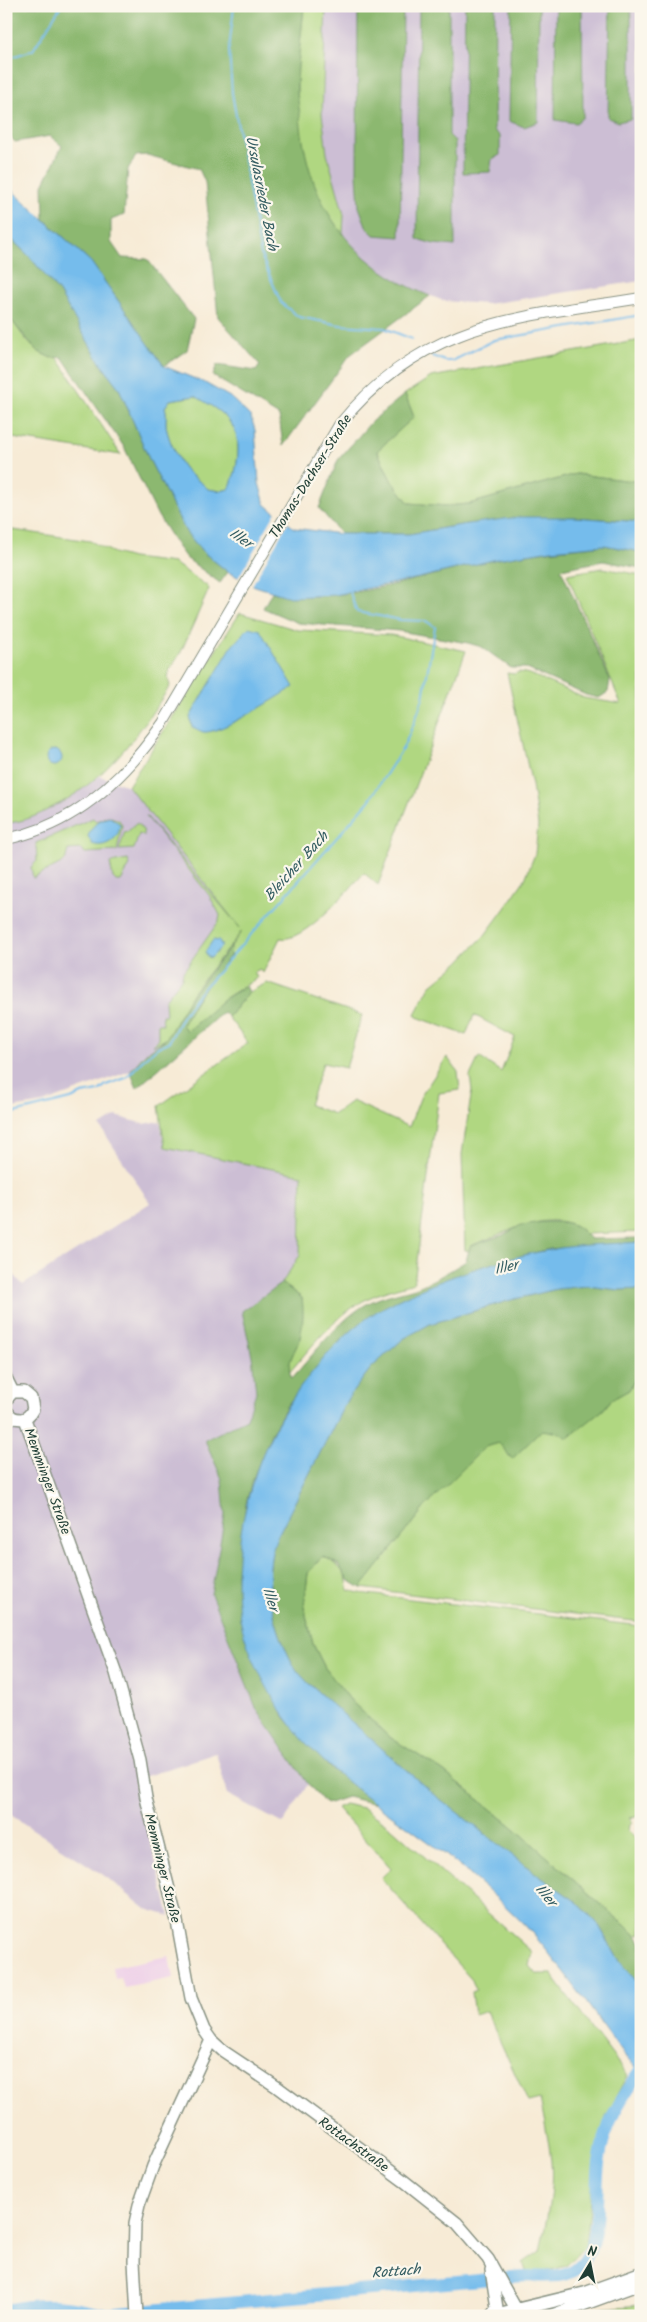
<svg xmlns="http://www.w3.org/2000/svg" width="647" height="2322" viewBox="0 0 647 2322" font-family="Kalam,sans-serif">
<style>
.built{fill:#eed0e8}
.industrial{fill:#ccbed4}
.green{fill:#b0d781;stroke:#688a5a}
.forest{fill:#8cb86f;stroke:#567a52}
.water{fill:#74bcec;stroke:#4a7c90;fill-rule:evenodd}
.pier{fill:#f7ebd6}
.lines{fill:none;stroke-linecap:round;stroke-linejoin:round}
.stream{stroke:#74bcec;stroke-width:2}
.river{stroke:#74bcec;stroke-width:12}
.tertiary-casing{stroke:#8b9485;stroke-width:12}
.secondary-casing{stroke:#8b9485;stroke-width:14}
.primary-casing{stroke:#8b9485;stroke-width:15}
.tertiary{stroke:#fff;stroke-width:10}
.secondary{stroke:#fff;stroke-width:11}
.primary{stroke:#fff;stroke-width:12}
.labels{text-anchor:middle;stroke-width:4.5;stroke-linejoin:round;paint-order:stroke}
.street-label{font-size:14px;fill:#1f3d34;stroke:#fbf7ec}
.water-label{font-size:15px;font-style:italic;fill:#345d62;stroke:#fbf7ec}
</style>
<rect width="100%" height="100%" fill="#fbf7ec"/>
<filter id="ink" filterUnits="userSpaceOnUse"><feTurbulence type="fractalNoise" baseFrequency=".02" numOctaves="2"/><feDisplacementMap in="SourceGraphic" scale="10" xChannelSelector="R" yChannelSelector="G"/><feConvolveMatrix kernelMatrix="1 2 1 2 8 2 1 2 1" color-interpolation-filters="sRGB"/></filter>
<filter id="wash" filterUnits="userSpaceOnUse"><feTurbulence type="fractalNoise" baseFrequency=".0096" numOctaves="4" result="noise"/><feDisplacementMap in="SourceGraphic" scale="20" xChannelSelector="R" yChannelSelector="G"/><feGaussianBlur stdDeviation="1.12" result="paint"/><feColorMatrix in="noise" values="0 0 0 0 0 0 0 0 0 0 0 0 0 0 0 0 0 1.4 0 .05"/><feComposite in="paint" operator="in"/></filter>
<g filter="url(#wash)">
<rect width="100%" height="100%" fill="#f7ebd6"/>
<path class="built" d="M 169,1956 L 173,1978 L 124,1988 L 121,1978 L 115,1979 L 113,1967 Z"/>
<path class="industrial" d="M 304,6 L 641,6 L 641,281 L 487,304 L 444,301 L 405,286 L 365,259 L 332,222 Z
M 100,776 L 128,786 L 243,931 L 193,993 L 166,1039 L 146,1053 L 130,1071 L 43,1103 L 6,1109 L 6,800 L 8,822 L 65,801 Z
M 116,1116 L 144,1124 L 160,1121 L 165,1147 L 302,1175 L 300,1255 L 282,1283 L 243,1311 L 252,1356 L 256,1392 L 247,1419 L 205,1440 L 222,1479 L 225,1515 L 211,1594 L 257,1710 L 308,1784 L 283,1824 L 227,1794 L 216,1753 L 134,1780 L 170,1916 L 146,1909 L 102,1874 L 6,1812 L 6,1271 L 9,1269 L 23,1285 L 150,1203 L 100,1126 Z"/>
<path class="green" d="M 304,6 L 326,6 L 322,114 L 327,154 L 344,215 L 343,234 C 310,197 296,132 297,83 C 297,57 302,32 304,6 Z
M 6,314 C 20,328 33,359 57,357 L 121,455 L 6,437 Z
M 641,340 L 641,482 L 576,474 L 469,504 L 447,506 L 409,503 L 391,480 L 377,450 L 414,417 L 405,394 L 431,377 Z
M 195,396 C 208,403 223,412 232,425 C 243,442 237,472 229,489 L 220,491 L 208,489 C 201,481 190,476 185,469 C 178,461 165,433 166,422 C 166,416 167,414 165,407 L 170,400 Z
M 6,529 L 90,541 L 114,553 L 132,558 L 174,563 L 207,586 L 209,589 L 180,654 L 169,671 L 168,678 L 170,686 C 138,735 106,781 51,808 C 37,816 25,821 8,823 L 6,800 Z
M 603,568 L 641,575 L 641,1232 L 585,1234 C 557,1203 501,1235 470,1246 L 469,1251 L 465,1250 L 462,1154 L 472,1090 L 470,1076 L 479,1057 L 501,1072 L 515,1037 L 474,1015 L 466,1035 L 417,1017 L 415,1014 L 430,986 L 458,963 L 485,935 L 505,908 L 525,879 L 535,854 L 538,825 L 532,785 L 507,673 L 514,674 L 519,672 L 530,674 L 584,698 L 621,704 L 567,574 Z
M 240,613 L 298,630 L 391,635 L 466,651 L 378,885 L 364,873 C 349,889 303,944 280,938 L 263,973 L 260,969 L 254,972 L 257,978 L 224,999 L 187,1031 L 182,1025 L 196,1000 L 230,956 L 231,946 L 242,931 L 193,992 L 166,1039 L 153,1045 L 158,1038 L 158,1024 L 163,1024 L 162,1015 L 166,1015 L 165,1000 L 182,978 L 183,972 L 219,921 L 220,915 L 209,895 L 146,816 L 240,928 L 128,786 Z
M 108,816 L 119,820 L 122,825 L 117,851 L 85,853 L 81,849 L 68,850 L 65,861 L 33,878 L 31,867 L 37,861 L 36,843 L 93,818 L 96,821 Z
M 137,823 L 143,830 L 144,836 L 139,834 L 134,849 L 119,850 L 125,831 L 126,833 Z
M 128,860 L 130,865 L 121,881 L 116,881 L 113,878 L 110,863 Z
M 267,983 L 362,1015 L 346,1068 L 323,1063 L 309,1105 L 334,1114 L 352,1101 L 409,1127 L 421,1096 L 447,1057 L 458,1072 L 460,1090 L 439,1093 L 414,1283 C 397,1288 379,1292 363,1301 C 337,1315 308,1350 289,1373 L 290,1360 L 300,1338 L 302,1298 L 282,1283 L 300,1255 L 302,1175 L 165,1147 L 159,1106 L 248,1043 L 228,1017 L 249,992 Z
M 641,1369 L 641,1622 L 361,1588 L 424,1508 L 485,1447 L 499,1443 L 512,1459 L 542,1429 L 559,1433 L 603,1410 L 611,1400 L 629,1390 Z
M 323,1556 C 337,1564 348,1572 348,1590 L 359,1593 L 641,1626 L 641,1816 L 630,1818 L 632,1822 L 629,1824 L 628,1831 L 635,1837 L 641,1859 L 641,1934 L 636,1935 L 512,1826 L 443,1771 L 388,1736 L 352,1702 L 325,1668 L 313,1644 L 304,1607 L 308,1573 Z
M 344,1804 L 363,1808 L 392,1828 L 532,1952 L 529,1966 L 536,1974 L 551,1974 L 628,2076 L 606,2117 L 595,2163 L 586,2245 L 566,2266 L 529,2276 L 523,2263 L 540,2251 C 546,2222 554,2190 551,2161 C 549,2140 544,2120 540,2099 L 528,2102 L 486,2011 L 474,2015 L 471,1992 L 476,1990 L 472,1980 L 381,1878 L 391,1868 L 337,1808 Z
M 641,2305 L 641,2316 L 577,2316 L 583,2310 Z"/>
<path class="forest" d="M 6,6 L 304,6 C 302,31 298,57 297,82 C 296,93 299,105 300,116 C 307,203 349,264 430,296 L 350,355 L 283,446 L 279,416 L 213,376 L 217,365 L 256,371 L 260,365 L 218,317 L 205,182 L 199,169 L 147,155 L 136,156 L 128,169 L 124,215 L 111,220 L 111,242 L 122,258 L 147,259 L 194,319 L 187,350 L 164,366 L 91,262 L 44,219 L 43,185 L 62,146 L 50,136 L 15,142 L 6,133 Z
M 358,6 L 403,6 L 400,237 L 374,235 L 367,228 L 359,207 L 357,173 Z
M 419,6 L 449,6 L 449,135 L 455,141 L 455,246 L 434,244 L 417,239 Z
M 465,6 L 495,6 L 494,130 L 500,136 L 500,155 L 492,159 L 490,172 L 463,173 Z
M 511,6 L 539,6 L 538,122 L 524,127 L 509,121 Z
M 556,6 L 582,6 L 583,117 L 576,123 L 555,120 Z
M 610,6 L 631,6 L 631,119 L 618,122 L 608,118 Z
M 6,234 L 29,256 L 59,292 L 101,364 L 119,388 L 150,461 L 186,532 L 203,552 L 228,572 L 220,583 L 186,558 L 177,546 L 158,516 L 124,447 L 62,357 L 51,358 L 37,351 L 6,314 Z
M 405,394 L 414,417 L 377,451 L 391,480 L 409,503 L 447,506 L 469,504 L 576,474 L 641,482 L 641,522 L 574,517 L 467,524 L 409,534 L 341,534 L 319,508 L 338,460 L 372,421 Z
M 604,545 L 641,552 L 641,568 L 603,561 L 561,569 L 610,680 L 608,692 L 599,698 L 586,695 L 525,668 L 511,668 L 482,647 L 468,643 L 399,631 L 298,623 L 263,608 L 272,592 C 334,609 434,572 498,559 C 533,552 568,549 604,545 Z
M 231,946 L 230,956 L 196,1000 L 182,1025 L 187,1031 L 224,999 L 246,986 L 249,992 L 228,1017 L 223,1012 L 137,1088 L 130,1071 L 146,1053 L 166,1039 L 193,993 Z
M 543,1222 C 567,1222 573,1220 590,1239 L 641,1238 L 641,1242 L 550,1249 L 505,1260 L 464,1274 L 342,1339 L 311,1374 L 286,1407 L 271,1434 L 252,1481 L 246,1504 L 237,1574 L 240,1620 L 264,1679 L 285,1718 L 329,1767 L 376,1804 L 347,1797 L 326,1804 L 308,1784 L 257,1710 L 211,1594 L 225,1515 L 222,1479 L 205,1440 L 247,1419 L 256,1392 L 252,1356 L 242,1311 L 282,1283 L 302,1298 C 304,1312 303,1324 300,1338 C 296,1351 284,1364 292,1378 C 313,1355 338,1321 365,1305 C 380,1296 398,1293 415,1288 C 433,1281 450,1271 466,1261 L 470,1246 L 503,1235 L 521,1225 Z
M 587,1286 L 619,1290 L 641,1289 L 641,1369 L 629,1390 L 611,1400 L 603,1410 L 568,1438 L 559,1433 L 542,1430 L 512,1459 L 499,1443 L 485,1447 L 424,1508 L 361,1588 L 348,1580 L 339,1565 L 323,1556 L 308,1573 L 304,1607 L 313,1644 L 325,1668 L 352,1702 L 388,1736 L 443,1771 L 512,1826 L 636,1935 L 641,1943 L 641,1987 L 617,1957 L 598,1924 L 577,1902 L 539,1876 L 431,1792 L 309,1684 C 304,1678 298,1673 294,1666 C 274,1630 261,1578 276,1539 L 348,1398 L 371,1368 L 403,1339 L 430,1324 L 511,1300 L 557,1289 Z"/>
<path class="water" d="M 6,185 L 91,262 L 164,366 L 205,383 L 230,397 L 251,417 L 255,430 L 259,483 L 265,504 L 294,528 L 341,534 L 409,534 L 467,524 L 519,517 L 574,517 L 641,522 L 641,552 L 604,545 L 551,550 L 497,559 L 419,578 L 335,595 L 290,597 L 255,586 L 228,572 L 203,552 L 186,532 L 150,461 L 119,388 L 101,364 L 59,292 L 29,256 L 6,234 ZM 195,396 C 207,403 223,412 232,425 C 243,442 237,472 229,489 L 220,491 L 208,489 C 201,481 191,477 185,469 C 178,461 165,433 166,422 C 166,416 167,414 165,407 L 170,400 Z
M 249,627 L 260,630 L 294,687 C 278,697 219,735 203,732 C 200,731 195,728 192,727 L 190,717 L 232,646 Z
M46 758a8 8 0 1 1 16 0a8 8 0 1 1-16 0Z
M 110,817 L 120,824 C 120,838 106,849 92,844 L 88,836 C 93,825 98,819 110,817 Z
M 213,940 L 219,941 L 222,946 L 211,958 L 208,957 L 205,952 Z
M 641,1242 L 641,1289 L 619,1290 L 587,1286 L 557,1289 L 511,1300 L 430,1324 L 403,1339 L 371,1368 L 348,1398 L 276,1539 C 261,1578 274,1630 294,1666 C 298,1673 304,1678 309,1684 L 431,1792 L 539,1876 L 577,1902 L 598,1924 L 617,1957 L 641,1987 L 641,2071 L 628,2060 C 600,2022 573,1982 543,1946 C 522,1919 494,1896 468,1873 C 408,1821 332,1784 286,1718 C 268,1693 245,1648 240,1618 C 235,1590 237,1560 241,1532 C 253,1462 278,1410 325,1357 C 342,1339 363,1318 386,1306 C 436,1280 494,1260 549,1250 C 579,1244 610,1244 641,1242 Z"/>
<path class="pier" d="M 276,512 L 289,521 L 251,587 L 237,580 Z"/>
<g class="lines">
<path class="stream" d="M 234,6 L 229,50 L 232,93 L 261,255 L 281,303 L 299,317 L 340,325 L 384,328 L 412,339
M 6,59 L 33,50 L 61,6
M 432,356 L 445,361 L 452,361 L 494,340 L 641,315
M 6,1115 L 71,1099 L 82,1094 L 99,1091 L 106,1085 L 126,1078 L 146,1057 L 158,1047 L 169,1042 L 182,1017 L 195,998 L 369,801 L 403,748 L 414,723 L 423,698 L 435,627 L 426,621 L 401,620 L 357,612 L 349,590"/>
<path class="river" d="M 6,2310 C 44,2301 70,2305 107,2314 L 523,2276 C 534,2276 546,2277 558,2276 C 607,2270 594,2196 599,2163 C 605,2123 619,2102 641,2070"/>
</g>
</g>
<g filter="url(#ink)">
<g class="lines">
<defs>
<path id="tertiary" d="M 6,839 C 74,826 125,778 163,723 L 339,425 C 424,320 517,318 641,298"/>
<path id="secondary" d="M 6,1378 L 13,1392
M 6,1400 L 13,1392 L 24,1392 L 31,1398 L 33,1409 C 28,1419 22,1421 12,1417 L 6,1410
M 25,1419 L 116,1673 L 140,1760 L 146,1798 L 177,1921 L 191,1998 L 204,2030 L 211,2040 L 223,2051 L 277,2087 L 404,2181 L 457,2223 L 488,2259 L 520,2316
M 137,2316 L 134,2261 L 135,2223 L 139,2205 L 153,2166 L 211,2040
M 491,2316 L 497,2308 L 491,2270"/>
<path id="primary" d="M 491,2316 L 586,2293 L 641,2273
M 551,2316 L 641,2283"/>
</defs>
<use href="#tertiary" class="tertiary-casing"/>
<use href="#secondary" class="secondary-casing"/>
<use href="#primary" class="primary-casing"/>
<use href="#tertiary" class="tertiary"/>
<use href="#secondary" class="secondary"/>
<use href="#primary" class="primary"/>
</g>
</g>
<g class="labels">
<g class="street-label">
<text transform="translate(310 476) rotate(-58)" y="5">Thomas-Dachser-Straße</text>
<text transform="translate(48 1481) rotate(70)" y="5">Memminger Straße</text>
<text transform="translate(163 1868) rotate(76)" y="5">Memminger Straße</text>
<text transform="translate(354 2144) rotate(36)" y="5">Rottachstraße</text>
</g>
<g class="water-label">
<text transform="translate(262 193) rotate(79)" y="5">Ursulasrieder Bach</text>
<text transform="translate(241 538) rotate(34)" y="5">Iller</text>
<text transform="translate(296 866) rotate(-48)" y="5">Bleicher Bach</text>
<text transform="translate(506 1267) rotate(-13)" y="5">Iller</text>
<text transform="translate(271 1599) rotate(73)" y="5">Iller</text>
<text transform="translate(546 1895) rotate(49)" y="5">Iller</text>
<text transform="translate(396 2271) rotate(-5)" y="5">Rottach</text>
</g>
</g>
<rect width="647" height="2322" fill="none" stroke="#fbf7ec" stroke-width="25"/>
<g transform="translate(590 2264) rotate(10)" stroke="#fbf7ec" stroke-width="4" paint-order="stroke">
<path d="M0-4L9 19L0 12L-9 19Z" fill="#1f3d34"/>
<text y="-8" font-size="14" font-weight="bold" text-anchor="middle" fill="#1f3d34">N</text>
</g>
</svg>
